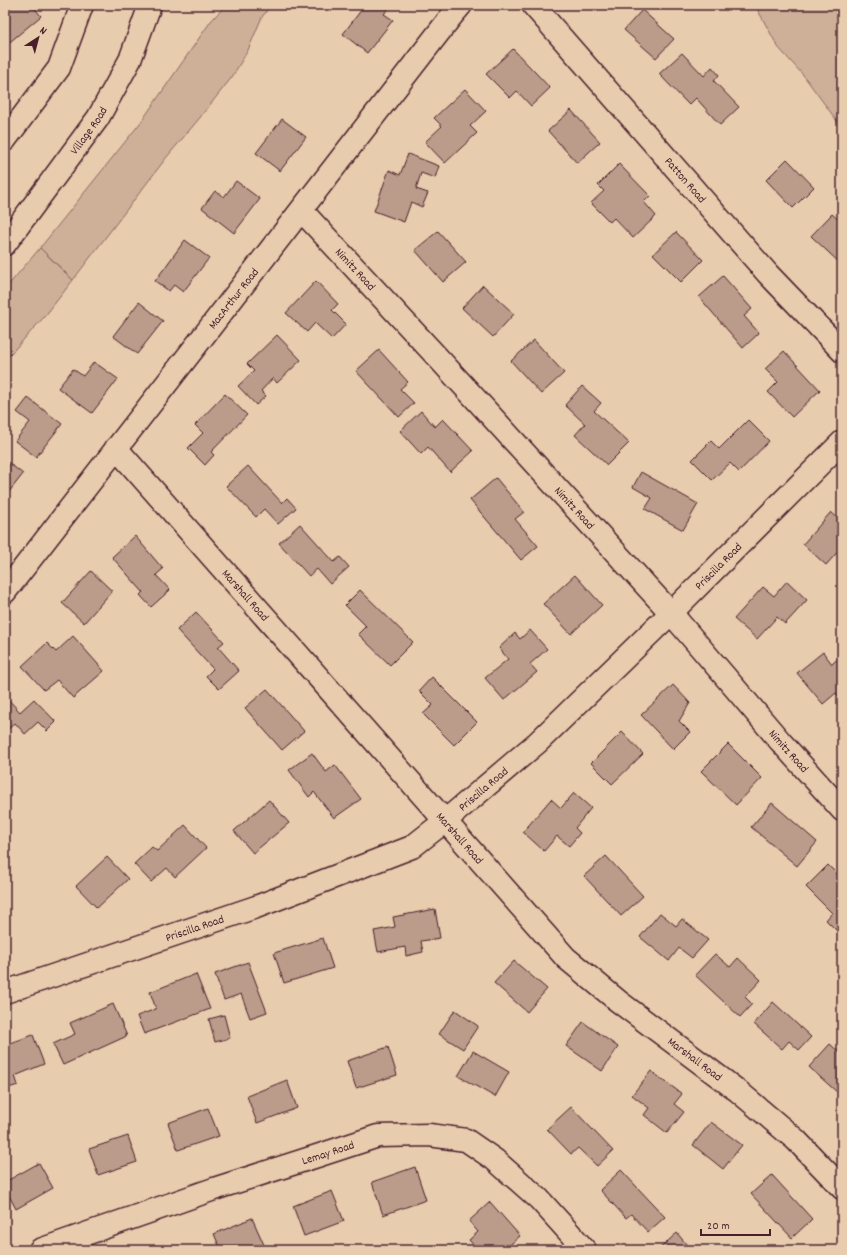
<svg xmlns="http://www.w3.org/2000/svg" width="847" height="1255" viewBox="0 0 847 1255" font-family="Dekko,sans-serif">
<style>
.green{fill:#ceb099;stroke:#8c6862}
.building{fill:#bb9b8a;stroke:#4a1f2b}
.lines{fill:none;stroke-linecap:round;stroke-linejoin:round}
.street-casing{stroke:#4a1f2b;stroke-width:25}
.street{stroke:#e7ccae;stroke-width:22}
.labels{text-anchor:middle;stroke-width:3;stroke-linejoin:round;paint-order:stroke}
.street-label{font-size:12px;fill:#4a1f2b;stroke:#e7ccae}
</style>
<rect width="100%" height="100%" fill="#e7ccae"/>
<filter id="ink" filterUnits="userSpaceOnUse"><feTurbulence type="fractalNoise" baseFrequency=".025" numOctaves="2"/><feDisplacementMap in="SourceGraphic" scale="8" xChannelSelector="R" yChannelSelector="G"/><feConvolveMatrix kernelMatrix="1 2 1 2 8 2 1 2 1" color-interpolation-filters="sRGB"/></filter>
<g filter="url(#ink)">
<path class="green" d="M 227,5 L 271,5 L 262,17 L 248,50 L 232,77 L 198,120 L 166,158 L 73,280 L 40,248 L 141,122 L 211,21 L 223,8 Z
M 755,5 L 842,5 L 842,128 L 804,76 L 778,47 Z
M 40,248 L 73,280 L 45,316 L 5,360 L 5,289 Z"/>
<path class="building" d="M 5,5 L 32,5 L 41,16 L 5,46 Z
M 365,5 L 391,5 L 384,14 L 393,20 L 367,53 L 343,34 Z
M 642,10 L 674,39 L 656,58 L 624,30 Z
M 513,49 L 550,88 L 531,106 L 517,91 L 510,98 L 486,74 Z
M 682,53 L 704,76 L 712,67 L 719,75 L 714,81 L 739,107 L 720,125 L 696,98 L 689,105 L 659,74 Z
M 465,89 L 486,111 L 470,126 L 477,133 L 445,163 L 425,142 L 442,126 L 434,118 Z
M 571,110 L 600,142 L 577,163 L 548,131 Z
M 282,119 L 306,137 L 280,171 L 256,153 Z
M 408,154 L 439,166 L 435,178 L 421,173 L 416,189 L 428,193 L 422,207 L 411,202 L 404,222 L 374,211 L 389,170 L 400,175 Z
M 787,159 L 814,187 L 793,208 L 766,180 Z
M 619,164 L 650,196 L 644,202 L 656,216 L 633,238 L 614,218 L 610,222 L 591,203 L 604,191 L 598,185 Z
M 236,181 L 260,199 L 234,233 L 202,208 L 215,191 L 224,197 Z
M 832,214 L 842,223 L 842,265 L 811,236 Z
M 438,231 L 466,262 L 443,282 L 415,250 Z
M 676,232 L 703,260 L 681,282 L 653,254 Z
M 185,240 L 209,258 L 183,292 L 174,285 L 169,291 L 155,281 Z
M 723,276 L 752,309 L 744,316 L 759,333 L 743,348 L 699,297 Z
M 316,281 L 338,304 L 332,310 L 346,324 L 332,339 L 315,323 L 307,332 L 286,313 Z
M 483,285 L 514,314 L 493,337 L 462,308 Z
M 139,302 L 163,321 L 137,354 L 113,336 Z
M 277,335 L 301,360 L 277,383 L 273,378 L 261,391 L 266,396 L 256,405 L 238,386 L 254,371 L 247,364 Z
M 534,340 L 564,373 L 541,394 L 511,361 Z
M 379,350 L 408,382 L 400,389 L 414,403 L 399,417 L 356,371 Z
M 784,351 L 820,390 L 792,417 L 768,392 L 778,382 L 765,369 Z
M 94,362 L 118,379 L 92,413 L 58,388 L 73,369 L 83,376 Z
M 582,386 L 601,403 L 594,411 L 629,443 L 607,465 L 575,435 L 585,424 L 565,405 Z
M 225,394 L 247,415 L 211,452 L 214,455 L 205,465 L 188,448 L 203,433 L 195,425 Z
M 28,398 L 62,424 L 36,457 L 15,441 L 30,422 L 17,412 Z
M 421,411 L 435,427 L 443,419 L 473,451 L 450,472 L 428,447 L 421,454 L 400,431 Z
M 748,420 L 769,441 L 739,472 L 730,463 L 712,480 L 692,460 L 711,441 L 719,449 Z
M 5,460 L 23,474 L 5,497 Z
M 248,466 L 282,503 L 287,498 L 296,508 L 278,524 L 264,509 L 256,517 L 226,486 Z
M 641,472 L 698,504 L 683,530 L 645,509 L 652,498 L 633,487 Z
M 496,478 L 524,512 L 515,519 L 538,546 L 521,560 L 470,500 Z
M 831,512 L 842,522 L 842,547 L 826,565 L 803,544 Z
M 300,524 L 334,562 L 340,557 L 349,567 L 330,584 L 317,569 L 309,576 L 279,543 Z
M 135,536 L 163,569 L 156,575 L 170,590 L 151,607 L 140,595 L 143,592 L 112,557 Z
M 91,571 L 112,591 L 84,623 L 62,603 Z
M 575,575 L 602,605 L 571,634 L 543,604 Z
M 787,581 L 807,600 L 785,624 L 777,617 L 757,639 L 734,619 L 763,587 L 774,596 Z
M 360,590 L 413,642 L 390,665 L 358,634 L 366,626 L 345,605 Z
M 196,612 L 224,642 L 218,647 L 239,671 L 219,689 L 206,676 L 213,669 L 177,630 Z
M 530,630 L 547,649 L 530,664 L 537,672 L 504,700 L 485,678 L 508,659 L 499,648 L 515,633 L 520,639 Z
M 73,636 L 104,671 L 73,698 L 57,680 L 44,690 L 22,666 L 47,643 L 56,652 Z
M 823,652 L 832,664 L 842,655 L 842,700 L 836,693 L 823,704 L 797,673 Z
M 432,677 L 477,722 L 454,745 L 423,714 L 433,705 L 419,691 Z
M 673,685 L 690,703 L 679,721 L 690,732 L 673,749 L 641,715 Z
M 267,689 L 304,731 L 282,750 L 245,708 Z
M 5,696 L 20,712 L 34,699 L 56,722 L 47,731 L 38,722 L 25,734 L 15,723 L 5,732 Z
M 622,732 L 643,754 L 612,784 L 591,763 Z
M 728,744 L 762,778 L 736,805 L 701,771 Z
M 312,753 L 326,772 L 335,765 L 361,799 L 334,818 L 314,792 L 309,797 L 289,770 Z
M 574,793 L 591,808 L 575,828 L 580,833 L 569,846 L 557,836 L 544,851 L 523,832 L 551,799 L 561,808 Z
M 269,800 L 289,823 L 253,853 L 234,831 Z
M 772,803 L 817,842 L 797,866 L 751,827 Z
M 185,825 L 206,848 L 175,877 L 167,868 L 151,882 L 134,864 L 152,847 L 157,851 Z
M 606,856 L 643,896 L 621,916 L 584,876 Z
M 107,857 L 128,879 L 97,908 L 76,886 Z
M 828,865 L 842,879 L 842,924 L 836,930 L 826,920 L 832,913 L 806,887 Z
M 435,909 L 440,938 L 421,941 L 423,952 L 406,956 L 405,947 L 378,952 L 374,931 L 395,927 L 393,917 Z
M 660,913 L 676,926 L 682,919 L 708,940 L 692,958 L 679,948 L 669,961 L 640,937 Z
M 323,938 L 333,968 L 284,983 L 274,953 Z
M 715,954 L 730,967 L 738,958 L 761,980 L 745,997 L 752,1004 L 740,1017 L 695,975 Z
M 514,961 L 547,989 L 527,1012 L 494,983 Z
M 248,962 L 267,1012 L 250,1018 L 241,994 L 224,1000 L 215,974 Z
M 196,974 L 210,1009 L 144,1034 L 137,1016 L 156,1009 L 150,992 Z
M 773,1002 L 811,1037 L 799,1050 L 789,1041 L 782,1049 L 754,1024 Z
M 113,1004 L 127,1036 L 63,1065 L 53,1044 L 75,1034 L 70,1023 Z
M 455,1010 L 478,1026 L 463,1049 L 439,1034 Z
M 224,1015 L 230,1038 L 215,1042 L 209,1019 Z
M 583,1022 L 618,1047 L 602,1071 L 566,1046 Z
M 33,1035 L 44,1064 L 15,1076 L 18,1085 L 5,1089 L 5,1045 Z
M 830,1044 L 842,1055 L 842,1088 L 838,1093 L 809,1067 Z
M 388,1047 L 397,1075 L 356,1088 L 347,1061 Z
M 473,1051 L 509,1072 L 495,1097 L 458,1076 Z
M 651,1071 L 682,1094 L 674,1104 L 684,1112 L 667,1133 L 644,1115 L 649,1108 L 632,1095 Z
M 287,1080 L 297,1108 L 257,1123 L 247,1096 Z
M 571,1107 L 613,1151 L 597,1166 L 578,1148 L 571,1154 L 547,1129 Z
M 208,1108 L 219,1136 L 178,1150 L 168,1123 Z
M 711,1122 L 742,1145 L 723,1169 L 693,1145 Z
M 128,1136 L 137,1162 L 98,1175 L 89,1149 Z
M 39,1163 L 53,1188 L 16,1209 L 5,1188 L 5,1182 Z
M 415,1167 L 426,1200 L 383,1215 L 372,1182 Z
M 621,1170 L 665,1217 L 648,1232 L 631,1214 L 626,1218 L 600,1190 Z
M 772,1175 L 812,1219 L 792,1238 L 751,1194 Z
M 332,1191 L 344,1221 L 304,1236 L 293,1206 Z
M 490,1202 L 520,1236 L 504,1250 L 494,1250 L 490,1245 L 484,1250 L 478,1250 L 469,1240 L 478,1232 L 469,1221 Z
M 252,1218 L 265,1247 L 257,1250 L 221,1250 L 214,1234 Z
M 677,1233 L 691,1250 L 658,1250 Z
M 178,1246 L 179,1250 L 165,1250 Z"/>
<g class="lines">
<defs>
<g id="street">
<path id="s1" d="M 533,5 L 768,274 L 842,351"/>
<path d="M 5,140 L 59,68 L 82,5"/>
<path id="s2" d="M 302,211 L 440,360 L 671,613 L 780,741 L 842,810"/>
<path id="s3" d="M 5,244 L 98,118 L 130,60 L 150,5"/>
<path id="s4" d="M 116,448 L 566,958 L 618,1001 L 738,1091 L 796,1140 L 842,1188"/>
<path id="s5" d="M 5,592 C 153,400 303,210 450,18 L 461,5"/>
<path id="s6" d="M 5,992 L 256,907 L 412,847 L 445,821 L 538,742 L 671,613 L 842,442"/>
<path id="s7" d="M 40,1250 L 214,1189 L 317,1156 L 378,1136 L 429,1135 L 466,1140 L 495,1160 L 539,1199 L 585,1250"/>
</g>
</defs>
<use href="#street" class="street-casing"/>
<use href="#street" class="street"/>
</g>
</g>
<g class="labels">
<g class="street-label">
<text dy="4" stroke="none"><textPath href="#s3" startOffset="141">Village Road</textPath></text>
<text dy="4" stroke="none"><textPath href="#s1" startOffset="232">Patton Road</textPath></text>
<text dy="4" stroke="none"><textPath href="#s2" startOffset="79">Nimitz Road</textPath></text>
<text dy="4" stroke="none"><textPath href="#s5" startOffset="372">MacArthur Road</textPath></text>
<text dy="4" stroke="none"><textPath href="#s2" startOffset="403">Nimitz Road</textPath></text>
<text dy="4" stroke="none"><textPath href="#s6" startOffset="848">Priscilla Road</textPath></text>
<text dy="4" stroke="none"><textPath href="#s4" startOffset="196">Marshall Road</textPath></text>
<text dy="4" stroke="none"><textPath href="#s2" startOffset="727">Nimitz Road</textPath></text>
<text dy="4" stroke="none"><textPath href="#s6" startOffset="524">Priscilla Road</textPath></text>
<text dy="4" stroke="none"><textPath href="#s4" startOffset="520">Marshall Road</textPath></text>
<text dy="4" stroke="none"><textPath href="#s6" startOffset="200">Priscilla Road</textPath></text>
<text dy="4" stroke="none"><textPath href="#s4" startOffset="844">Marshall Road</textPath></text>
<text dy="4" stroke="none"><textPath href="#s7" startOffset="304">Lemay Road</textPath></text>
</g>
</g>
<rect width="847" height="1255" fill="none" stroke="#e7ccae" stroke-width="20"/>
<rect x="10" y="10" width="827" height="1235" fill="none" stroke="#4a1f2b" stroke-width="1.5" filter="url(#ink)"/>
<g transform="translate(38 38) rotate(36)" stroke="#e7ccae" stroke-width="3" paint-order="stroke">
<path d="M0-3L7 15L0 10L-7 15Z" fill="#4a1f2b"/>
<text y="-6" font-size="11" font-weight="bold" text-anchor="middle" fill="#4a1f2b">N</text>
</g>
<path d="M701 1229v6h69v-6" fill="none" stroke="#4a1f2b" stroke-width="2"/>
<text x="707" y="1229" font-size="12" fill="#4a1f2b" stroke="#e7ccae" stroke-width="3" paint-order="stroke">20 m</text>
</svg>
